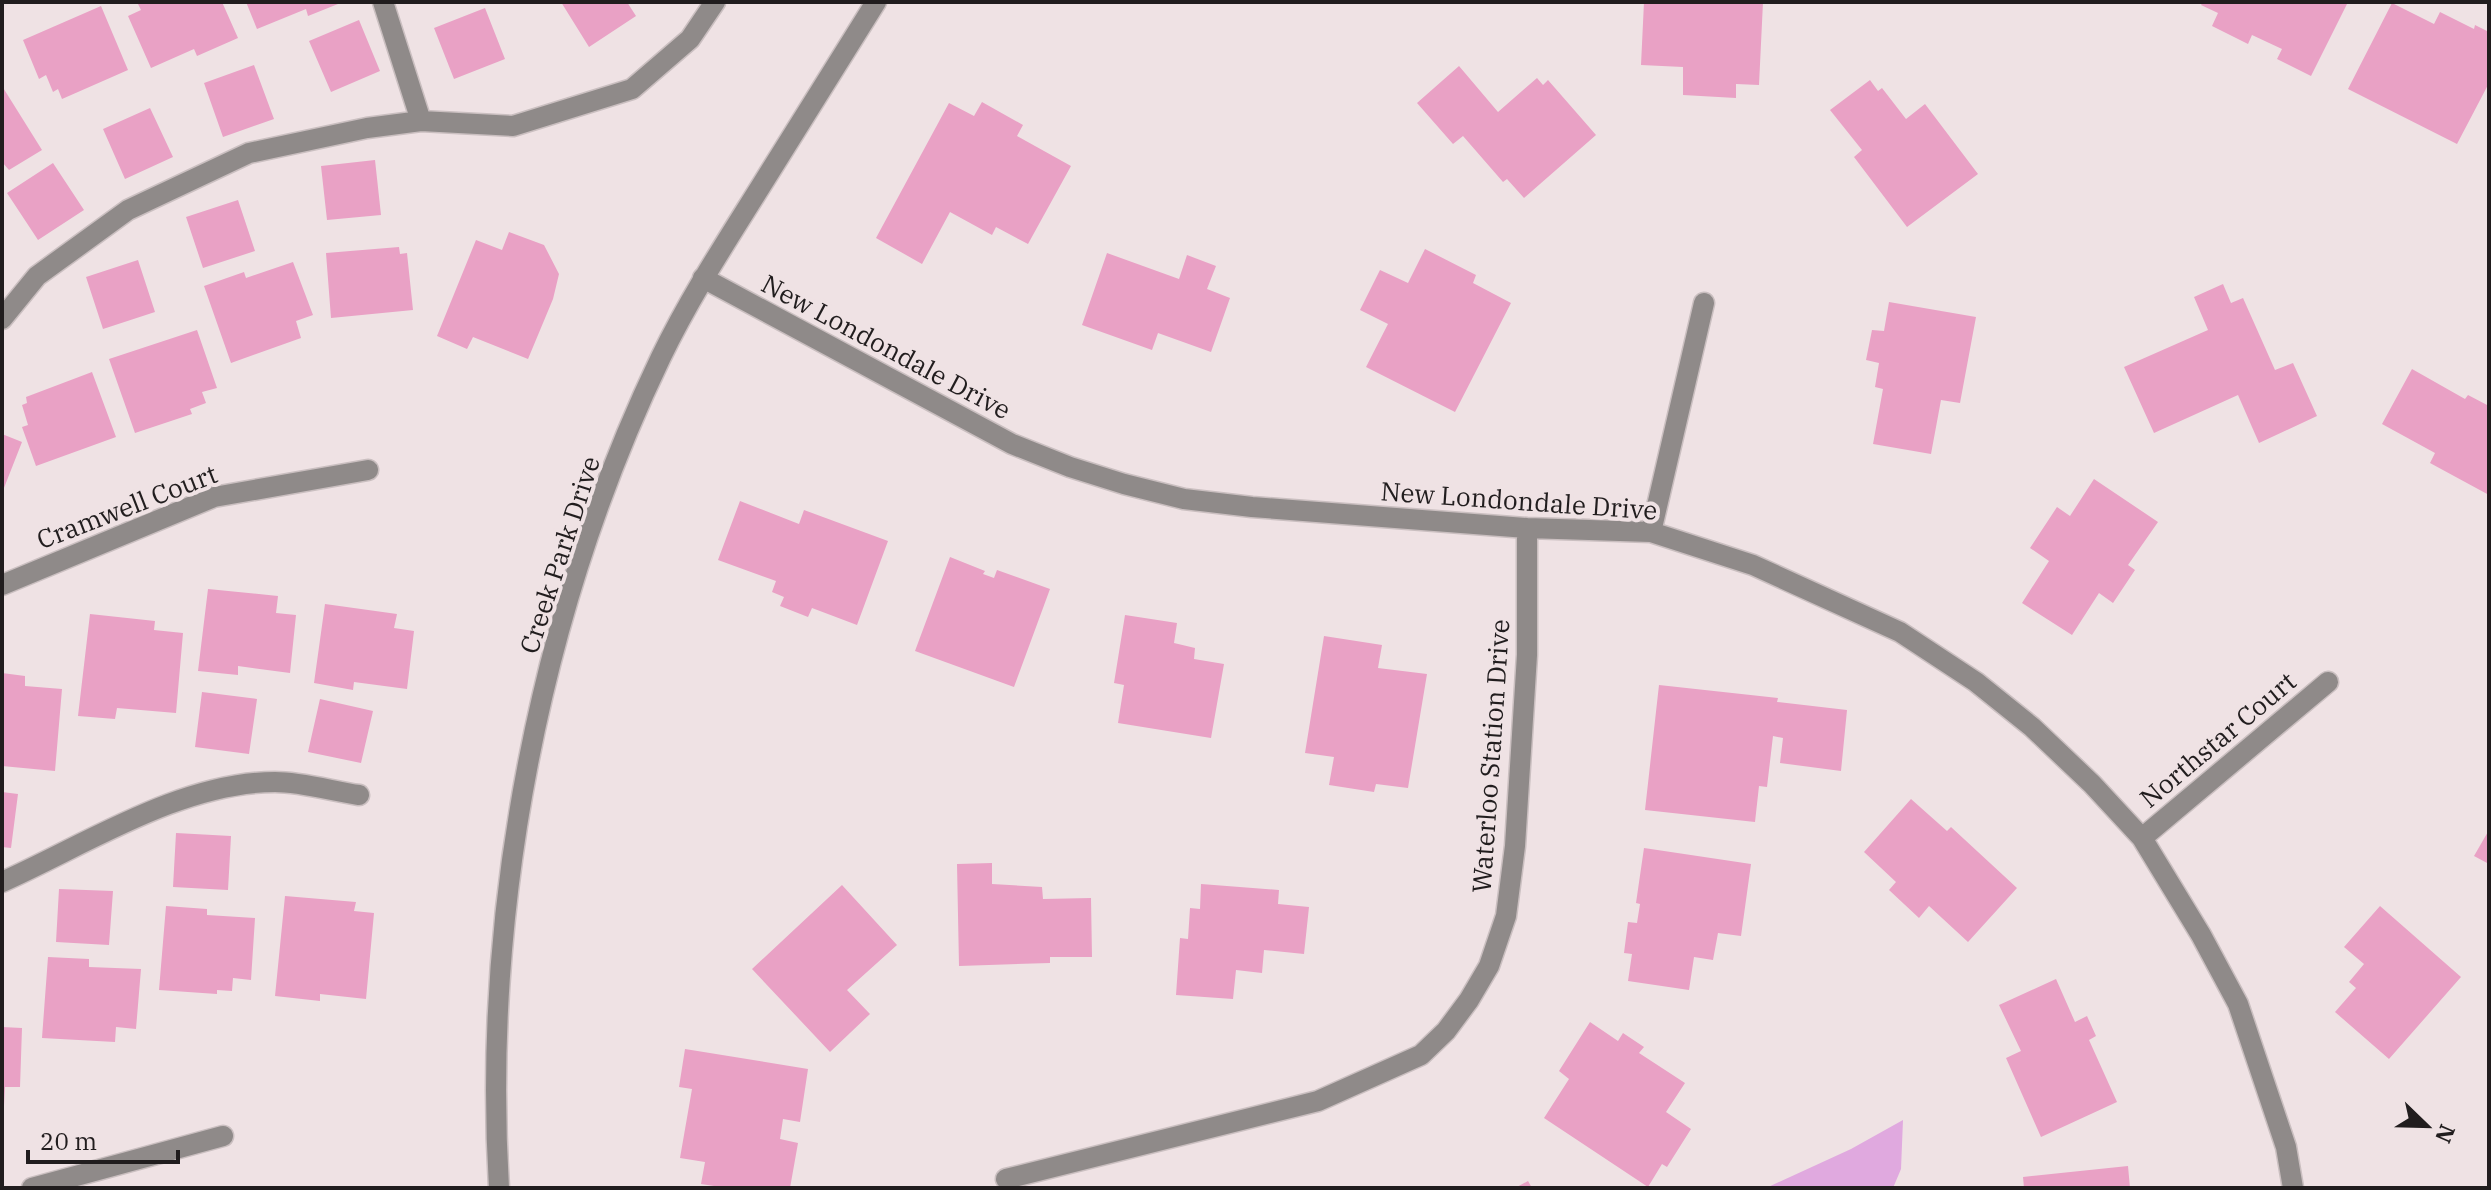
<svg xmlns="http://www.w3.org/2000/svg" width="2491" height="1190" viewBox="0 0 2491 1190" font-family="'IBM Plex Serif',serif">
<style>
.water{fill:#e0a9df}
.building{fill:#e9a1c5}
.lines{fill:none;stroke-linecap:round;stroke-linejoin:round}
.minor-casing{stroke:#cabfc0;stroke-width:23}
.minor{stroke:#8f8a89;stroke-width:20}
.labels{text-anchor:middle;stroke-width:8;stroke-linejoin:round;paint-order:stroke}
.street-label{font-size:26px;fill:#211d1e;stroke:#efe2e4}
</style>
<rect width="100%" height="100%" fill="#efe2e4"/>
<path class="water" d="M 1903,1120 L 1901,1169 L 1893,1188 L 1766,1188 L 1851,1149 Z"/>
<path class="building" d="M 137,2 L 222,2 L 238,38 L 197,56 L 194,49 L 151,68 L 128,16 L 141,10 Z
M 246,2 L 343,2 L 308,16 L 306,9 L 257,29 Z
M 561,2 L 627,2 L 636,16 L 589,47 Z
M 1644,2 L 1763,2 L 1759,85 L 1736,84 L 1736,98 L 1683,95 L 1683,67 L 1641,65 Z
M 2203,2 L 2348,2 L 2311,76 L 2277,59 L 2282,49 L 2252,35 L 2248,44 L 2212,26 L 2218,13 L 2201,5 Z
M 2392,3 L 2434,24 L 2440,12 L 2474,29 L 2475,25 L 2489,32 L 2489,83 L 2457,144 L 2348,89 Z
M 101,6 L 128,70 L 62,99 L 58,89 L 53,92 L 46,75 L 39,79 L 23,40 Z
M 485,8 L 505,59 L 454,79 L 434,28 Z
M 359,20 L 380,71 L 331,92 L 309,41 Z
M 254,65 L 274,119 L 223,137 L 204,83 Z
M 1459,66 L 1498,112 L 1537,78 L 1543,85 L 1548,80 L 1596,135 L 1524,198 L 1507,179 L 1503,182 L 1463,136 L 1453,144 L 1417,103 Z
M 1870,80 L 1878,91 L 1882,88 L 1906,119 L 1925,104 L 1978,174 L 1907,227 L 1854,157 L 1862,150 L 1830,110 Z
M 2,86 L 42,150 L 9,170 L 2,162 Z
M 982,102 L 1023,125 L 1017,136 L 1071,166 L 1028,244 L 996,227 L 992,235 L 950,212 L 922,264 L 876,238 L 949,103 L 974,116 Z
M 150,108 L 173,157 L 125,179 L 103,129 Z
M 375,160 L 381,215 L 327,220 L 321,166 Z
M 53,163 L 84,210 L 38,240 L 7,193 Z
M 238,200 L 255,251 L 203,268 L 186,217 Z
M 509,232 L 544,245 L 559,274 L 553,299 L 528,359 L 473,337 L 467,349 L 437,336 L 476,240 L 502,250 Z
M 399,247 L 400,254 L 407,253 L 413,310 L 331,318 L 326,253 Z
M 1425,249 L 1476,275 L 1473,283 L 1511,303 L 1455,412 L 1366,367 L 1388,324 L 1360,310 L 1380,270 L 1408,283 Z
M 1107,253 L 1179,279 L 1187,255 L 1216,266 L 1207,289 L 1230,298 L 1211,352 L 1158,333 L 1152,350 L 1082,325 Z
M 138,260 L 155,312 L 103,329 L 86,277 Z
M 293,262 L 313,315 L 296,321 L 301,338 L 231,363 L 204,286 L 244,272 L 246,278 Z
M 2223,284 L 2231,303 L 2243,298 L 2275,370 L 2293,363 L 2317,416 L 2259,443 L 2238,395 L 2154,433 L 2124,367 L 2208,330 L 2194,297 Z
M 1889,302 L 1976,317 L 1960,403 L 1941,400 L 1931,454 L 1873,444 L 1883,389 L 1875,387 L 1879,363 L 1866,360 L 1872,330 L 1884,331 Z
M 197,330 L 217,388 L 202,392 L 206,403 L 190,409 L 192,414 L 135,433 L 109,359 Z
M 2412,369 L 2465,399 L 2468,395 L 2489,406 L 2489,495 L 2430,463 L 2435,453 L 2382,424 Z
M 92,372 L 116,437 L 36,466 L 22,427 L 28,425 L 22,405 L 27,403 L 26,397 Z
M 2,434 L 22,442 L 2,493 Z
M 2094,479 L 2158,522 L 2128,565 L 2135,570 L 2113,603 L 2099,593 L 2072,635 L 2022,603 L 2049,561 L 2030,548 L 2057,507 L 2070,516 Z
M 740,501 L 799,524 L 804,510 L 888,541 L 857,625 L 812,608 L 808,617 L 780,606 L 784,597 L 772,592 L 776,581 L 718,560 Z
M 950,557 L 985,571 L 983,574 L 994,578 L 997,570 L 1050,589 L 1014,687 L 915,651 Z
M 208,589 L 278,596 L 276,613 L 296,615 L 290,673 L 238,666 L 238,675 L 198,671 Z
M 325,604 L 397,614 L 394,628 L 414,631 L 407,689 L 354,682 L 353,690 L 314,683 Z
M 90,614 L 155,621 L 154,630 L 183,633 L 176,713 L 117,708 L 115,719 L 78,716 Z
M 1125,615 L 1177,623 L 1174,643 L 1195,648 L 1194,659 L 1224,664 L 1211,738 L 1118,723 L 1124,685 L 1114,683 Z
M 1324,636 L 1382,645 L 1378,668 L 1427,674 L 1408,788 L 1376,784 L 1374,792 L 1329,785 L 1334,757 L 1305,753 Z
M 2,673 L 25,676 L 25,686 L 62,689 L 55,771 L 2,766 Z
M 1659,685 L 1778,698 L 1777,702 L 1847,710 L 1841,771 L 1780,763 L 1783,738 L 1773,736 L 1767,787 L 1759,786 L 1755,822 L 1645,810 Z
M 202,692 L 257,699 L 249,754 L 195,747 Z
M 320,699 L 373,711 L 361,763 L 308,752 Z
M 2,792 L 18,794 L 11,848 L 2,847 Z
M 1911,799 L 1947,831 L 1951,827 L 2017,888 L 1968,942 L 1929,906 L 1919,918 L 1889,890 L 1896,882 L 1864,852 Z
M 2489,830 L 2489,864 L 2474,856 Z
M 176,833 L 231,836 L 228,890 L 173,887 Z
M 1644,848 L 1751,864 L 1741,936 L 1718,933 L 1713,960 L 1694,957 L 1689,990 L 1628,981 L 1632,954 L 1624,953 L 1628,922 L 1637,923 L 1640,904 L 1636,903 Z
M 992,863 L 992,884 L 1042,887 L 1043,899 L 1091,898 L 1092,957 L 1050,957 L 1050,963 L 959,966 L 957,864 Z
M 1201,884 L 1279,890 L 1278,904 L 1309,907 L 1304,954 L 1264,950 L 1262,973 L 1236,970 L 1233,999 L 1176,995 L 1180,938 L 1188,939 L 1190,908 L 1200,909 Z
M 842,885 L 897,945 L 847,990 L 870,1014 L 830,1052 L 752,969 Z
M 59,889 L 113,891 L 109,945 L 56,942 Z
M 285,896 L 356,902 L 354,911 L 374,913 L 366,999 L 320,994 L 320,1001 L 275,996 Z
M 166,906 L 207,909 L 207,915 L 255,918 L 251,980 L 233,978 L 232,991 L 217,990 L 217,994 L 159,990 Z
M 2380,906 L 2461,977 L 2389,1059 L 2335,1012 L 2356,988 L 2349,982 L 2364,964 L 2344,947 Z
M 48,957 L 89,959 L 89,967 L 141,969 L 136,1029 L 116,1027 L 115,1042 L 42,1038 Z
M 2056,979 L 2075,1022 L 2087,1016 L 2096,1036 L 2089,1040 L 2117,1102 L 2041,1137 L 2006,1058 L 2021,1051 L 1999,1005 Z
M 1590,1022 L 1618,1041 L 1623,1033 L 1644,1047 L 1639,1053 L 1685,1083 L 1666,1112 L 1691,1129 L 1667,1167 L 1662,1164 L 1648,1187 L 1544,1118 L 1569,1079 L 1559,1071 Z
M 2,1027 L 22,1028 L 20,1087 L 5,1087 L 4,1106 L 2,1106 Z
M 685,1049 L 808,1069 L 800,1122 L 783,1119 L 780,1139 L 798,1143 L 790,1188 L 727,1188 L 701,1184 L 705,1162 L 680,1158 L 692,1089 L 679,1087 Z
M 2128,1166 L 2130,1188 L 2024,1188 L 2023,1177 Z
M 1528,1181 L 1532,1188 L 1515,1188 Z"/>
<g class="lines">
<defs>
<path id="minor" d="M 383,2 L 421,121
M 703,278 L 1012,444 L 1070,467 L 1124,484 L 1184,499 L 1252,507 L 1527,528 L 1651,532 L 1753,565 L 1900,632 L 1976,682 L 2032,727 L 2092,784 L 2142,838 L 2201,935 L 2238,1004 L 2286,1147 L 2293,1188
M 2,319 L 37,276 L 128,210 L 249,153 L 367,128 L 421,121 L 513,126 L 632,89 L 690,39 L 715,2
M 1651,532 L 1704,303
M 2,585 L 214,497 L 368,470
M 2142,838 L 2328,682
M 2,882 C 85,845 181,782 275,782 C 302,782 332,791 359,795
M 1006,1179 L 1318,1101 L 1421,1055 L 1446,1031 L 1469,1000 L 1489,966 L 1506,916 L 1515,846 L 1527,655 L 1527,528
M 32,1188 L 223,1136
M 499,1188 C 482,909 540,609 661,357 C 690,297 726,242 761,186 C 799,125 838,63 876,2"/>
</defs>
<use href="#minor" class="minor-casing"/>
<use href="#minor" class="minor"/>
</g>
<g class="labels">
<g class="street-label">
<text transform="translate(886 347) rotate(28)" y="9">New Londondale Drive</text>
<text transform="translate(1519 501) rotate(4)" y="9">New Londondale Drive</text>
<text transform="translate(127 507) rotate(-21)" y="9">Cramwell Court</text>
<text transform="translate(560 555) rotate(-72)" y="9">Creek Park Drive</text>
<text transform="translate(2218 740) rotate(-40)" y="9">Northstar Court</text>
<text transform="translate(1491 756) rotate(-86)" y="9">Waterloo Station Drive</text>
</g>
</g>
<rect width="2491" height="1190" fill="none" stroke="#211d1e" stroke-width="8"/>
<g transform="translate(2427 1126) rotate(113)" stroke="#efe2e4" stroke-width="6" paint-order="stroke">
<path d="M0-6L14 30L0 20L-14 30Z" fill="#211d1e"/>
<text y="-12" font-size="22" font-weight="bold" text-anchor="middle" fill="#211d1e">N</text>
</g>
<path d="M28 1150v12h150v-12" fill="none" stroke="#211d1e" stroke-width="4"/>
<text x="40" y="1150" font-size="24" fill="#211d1e" stroke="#efe2e4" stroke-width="6" paint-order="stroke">20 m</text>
</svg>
